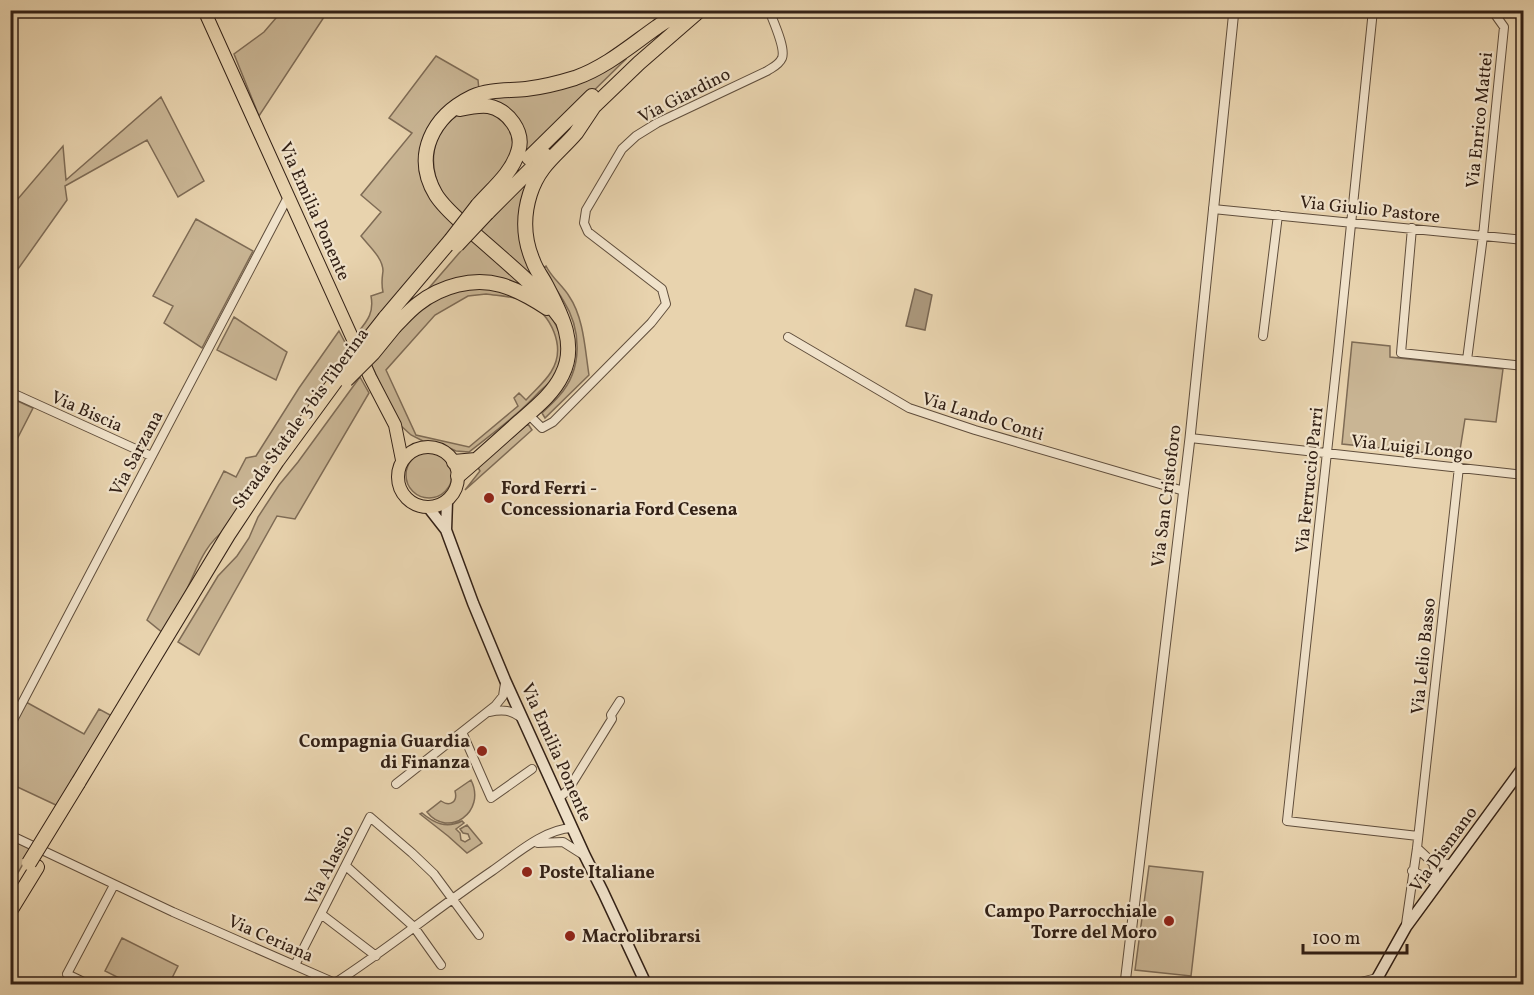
<svg xmlns="http://www.w3.org/2000/svg" width="1534" height="995" viewBox="0 0 1534 995" font-family="Vollkorn,serif">
<style>
.green{fill:#c9b594;stroke:#7e6b55;stroke-width:1.5;fill-rule:evenodd}
.water{fill:#aa967a;stroke:#7a6752;stroke-width:1.5}
.lines{fill:none;stroke-linecap:round;stroke-linejoin:round}
.minor-casing{stroke:#604e3c;stroke-width:10}
.tertiary-casing{stroke:#604e3c;stroke-width:11}
.secondary-casing{stroke:#332116;stroke-width:13}
.primary-casing{stroke:#332116;stroke-width:14}
.trunk-casing{stroke:#332116;stroke-width:16}
.minor{stroke:#f0e2ca;stroke-width:8}
.tertiary{stroke:#f0e2ca;stroke-width:9}
.secondary{stroke:#f0e2ca;stroke-width:10}
.primary{stroke:#e8d3ae;stroke-width:12}
.trunk{stroke:#e8d3ae;stroke-width:14}
.rail-casing{stroke:#332116;stroke-width:4.5}
.rail{stroke:#f0e2ca;stroke-width:2;stroke-dasharray:7;stroke-linecap:butt}
.trunk-bridge-casing{stroke:#332116;stroke-width:16;stroke-linecap:butt}
.trunk-bridge{stroke:#e8d3ae;stroke-width:14}
.poi-dot{fill:#8f2418;stroke:#f0e2ca;stroke-width:2}
.labels{text-anchor:middle;stroke-width:4.5;stroke-linejoin:round;paint-order:stroke}
.street-label{font-size:18px;fill:#332116;stroke:#f0e2ca}
.poi-label{font-size:18px;font-weight:bold;fill:#332116;stroke:#f0e2ca;text-anchor:start}
</style>
<rect width="100%" height="100%" fill="#e8d3ae"/>
<filter id="stains"><feTurbulence type="fractalNoise" baseFrequency=".00333" numOctaves="4"/><feColorMatrix values="0 0 0 0 .2 0 0 0 0 .09 0 0 0 0 .02 0 0 0 .5 -.17"/></filter>
<radialGradient id="worn" r=".72"><stop offset=".6" stop-color="#630" stop-opacity="0"/><stop offset="1" stop-color="#630" stop-opacity=".3"/></radialGradient>
<path class="green" d="M 282,11 L 328,11 L 259,116 L 234,54 L 264,32 Z
M 436,56 L 478,80 L 479,90 C 440,104 434,115 423,153 L 456,224 L 362,339 L 359,331 C 368,320 374,312 371,296 L 383,292 C 381,283 382,279 383,271 C 383,258 369,246 361,236 L 381,212 L 361,195 L 412,133 L 389,118 Z
M 624,57 L 626,59 L 520,163 L 525,137 L 478,101 Z
M 161,97 L 204,181 L 178,197 L 147,140 L 65,186 L 67,200 L 11,279 L 11,207 L 63,146 L 66,180 Z
M 476,110 L 501,116 L 515,138 L 508,168 L 464,215 C 457,208 446,200 441,191 C 428,164 431,131 458,115 C 463,112 470,111 476,110 Z
M 541,165 L 525,204 L 544,288 L 480,231 Z
M 196,219 L 253,251 L 202,348 L 164,323 L 173,306 L 153,296 Z
M 473,237 L 545,301 L 508,282 L 422,296 Z
M 546,266 C 552,278 562,285 569,296 C 584,318 585,350 589,375 L 545,418 L 542,413 C 547,408 554,402 559,396 C 583,369 582,330 563,300 C 557,289 548,279 541,269 Z
M 478,285 C 493,289 524,296 535,303 C 561,320 569,348 555,375 C 551,382 544,387 539,392 C 518,415 493,433 469,452 L 456,451 L 439,443 L 423,441 L 411,435 L 399,424 L 371,364 L 401,328 L 427,303 L 436,297 ZM 486,294 C 499,296 514,296 527,302 C 551,314 567,347 551,372 C 545,382 534,391 526,400 L 519,393 L 514,398 L 518,406 L 469,447 L 416,435 L 386,370 L 435,315 L 468,296 Z
M 234,317 L 287,352 L 276,380 L 217,350 Z
M 339,331 L 350,352 L 227,528 C 204,545 198,566 186,591 C 179,605 170,619 163,633 L 147,620 L 224,471 L 236,477 L 246,458 L 256,456 L 299,388 Z
M 1352,342 L 1390,346 L 1390,357 L 1503,369 L 1496,422 L 1465,419 L 1459,456 L 1342,444 Z
M 360,377 L 369,393 L 295,519 L 277,516 L 199,655 L 178,642 L 218,576 L 237,556 L 249,538 L 258,517 L 279,485 L 298,462 Z
M 11,398 L 33,408 L 11,451 Z
M 528,424 L 532,430 L 465,490 L 480,471 L 477,466 Z
M406 475a23 23 0 1 1 46 0a23 23 0 1 1-46 0Z
M 26,702 L 84,734 L 99,709 L 112,716 L 58,806 L 11,784 L 11,730 Z
M 471,780 C 487,812 448,839 427,812 L 441,801 C 450,807 458,802 455,791 Z
M 422,813 C 434,823 446,829 462,821 L 464,823 L 456,829 L 460,833 L 461,840 L 465,842 L 470,839 L 468,834 L 463,833 L 460,829 L 467,825 L 482,843 L 467,853 L 448,836 L 420,814 Z
M 10,837 L 32,848 L 11,885 L 10,885 Z
M 1149,866 L 1203,872 L 1191,976 L 1135,970 Z
M 122,938 L 178,966 L 169,984 L 142,984 L 133,980 L 131,984 L 105,971 Z"/>
<path class="water" d="M 915,289 L 932,295 L 925,330 L 906,326 Z"/>
<g class="lines">
<defs>
<path id="minor" d="M 1373,10 L 1338,351 L 1287,821 L 1418,836
M 1213,209 L 1524,240
M 1412,228 L 1401,353 L 1524,366
M 1263,336 L 1278,215
M 788,337 L 909,408 L 975,430 L 1184,491
M 1467,360 L 1483,236 L 1504,27 L 1492,10
M 10,392 L 151,456
M 528,414 L 542,428 L 553,422 L 651,323 L 666,304 L 662,289 L 588,232 L 584,223 L 586,210 L 622,149 L 636,136 L 657,123 L 767,71 C 773,67 779,65 782,58 C 786,48 773,21 769,10
M 1190,438 L 1524,475
M 489,712 C 503,709 511,710 522,718
M 10,726 L 289,195
M 462,732 L 491,798 L 532,769
M 396,784 L 495,706 L 503,696 L 505,683
M 559,798 L 568,790 L 612,719 L 611,715 L 620,701
M 10,835 L 173,912 L 335,983 C 389,948 439,907 492,871 C 515,855 544,829 572,828
M 538,843 L 563,842 L 582,854
M 1417,848 L 1433,863 L 1452,864
M 1433,863 L 1438,883
M 346,866 L 414,927 L 441,965
M 1412,871 L 1438,883
M 321,914 L 376,956
M 1406,924 L 1417,848 L 1459,467
M 295,965 L 370,817 L 412,853 L 434,874 L 479,935
M 88,984 L 67,974 L 114,885
M 1353,984 L 1377,978"/>
<path id="tertiary" d="M 1125,984 L 1190,438 L 1234,10"/>
<path id="secondary" d="M 428,507 L 446,530 L 473,603 L 505,680 L 585,856 L 603,892 L 646,984
M 446,530 L 447,501
M 1374,984 L 1406,927 L 1524,766"/>
<path id="primary" d="M 204,10 L 370,377 L 395,425 L 402,460
M398 477a30 30 0 1 1 60 0a30 30 0 1 1-60 0Z"/>
<path id="trunk" d="M 460,109 C 469,107 479,105 488,106 C 508,110 525,132 518,152 C 512,173 492,189 478,205
M 588,112 L 639,63 L 700,10
M 529,158 L 592,96
M 487,213 L 545,155
M 385,318 L 451,240
M 562,320 L 549,303 L 536,289 C 515,269 493,250 471,231 C 459,220 445,209 436,195 C 412,155 433,116 472,97 C 489,89 509,91 526,89 C 543,87 559,83 575,78 C 606,67 630,46 657,27 C 665,21 675,16 684,10
M 395,326 C 402,319 410,310 418,304 C 441,286 473,277 501,285 C 518,290 532,298 547,308
M 454,462 L 476,460
M 458,476 C 479,458 499,440 519,422 C 535,408 553,394 562,375 C 578,344 560,312 546,285 C 542,277 536,270 533,261 C 524,240 523,216 530,194 C 539,165 558,154 576,133 C 582,124 588,115 594,106
M 78,783 L 228,535 L 277,461 L 340,375
M 10,911 L 37,867"/>
</defs>
<use href="#minor" class="minor-casing"/>
<use href="#tertiary" class="tertiary-casing"/>
<use href="#secondary" class="secondary-casing"/>
<use href="#primary" class="primary-casing"/>
<use href="#trunk" class="trunk-casing"/>
<use href="#minor" class="minor"/>
<use href="#tertiary" class="tertiary"/>
<use href="#secondary" class="secondary"/>
<use href="#primary" class="primary"/>
<use href="#trunk" class="trunk"/>
<defs>
<path id="rail" d="M 1512,10 L 1524,27"/>
</defs>
<use href="#rail" class="rail-casing"/>
<use href="#rail" class="rail"/>
<defs>
<path id="trunk-bridge" d="M 451,240 L 478,205
M 457,245 L 487,213
M 340,375 L 385,318
M 346,380 L 373,353 L 395,326
M 29,863 L 78,783"/>
</defs>
<use href="#trunk-bridge" class="trunk-bridge-casing"/>
<use href="#trunk-bridge" class="trunk-bridge"/>
</g>
<g class="poi-dot">
<circle cx="489" cy="498" r="6"/>
<circle cx="482" cy="751" r="6"/>
<circle cx="527" cy="872" r="6"/>
<circle cx="1169" cy="921" r="6"/>
<circle cx="570" cy="936" r="6"/>
</g>
<g class="labels">
<g class="street-label">
<text transform="translate(684 95) rotate(-27)" y="6">Via Giardino</text>
<text transform="translate(1479 120) rotate(-84)" y="6">Via Enrico Mattei</text>
<text transform="translate(1370 209) rotate(6)" y="6">Via Giulio Pastore</text>
<text transform="translate(315 211) rotate(66)" y="6">Via Emilia Ponente</text>
<text transform="translate(87 411) rotate(24)" y="6">Via Biscia</text>
<text transform="translate(983 416) rotate(17)" y="6">Via Lando Conti</text>
<text transform="translate(300 418) rotate(-54)" y="6">Strada Statale 3 bis Tiberina</text>
<text transform="translate(1412 447) rotate(6)" y="6">Via Luigi Longo</text>
<text transform="translate(136 453) rotate(-62)" y="6">Via Sarzana</text>
<text transform="translate(1309 480) rotate(-84)" y="6">Via Ferruccio Parri</text>
<text transform="translate(1166 496) rotate(-83)" y="6">Via San Cristoforo</text>
<text transform="translate(1423 656) rotate(-84)" y="6">Via Lelio Basso</text>
<text transform="translate(557 752) rotate(66)" y="6">Via Emilia Ponente</text>
<text transform="translate(1443 849) rotate(-54)" y="6">Via Dismano</text>
<text transform="translate(329 865) rotate(-63)" y="6">Via Alassio</text>
<text transform="translate(271 938) rotate(24)" y="6">Via Ceriana</text>
</g>
<g class="poi-label">
<text x="501" y="494">Ford Ferri -<tspan x="501" dy="21">Concessionaria Ford Cesena</tspan></text>
<text x="470" y="747" text-anchor="end">Compagnia Guardia<tspan x="470" dy="21">di Finanza</tspan></text>
<text x="539" y="878">Poste Italiane</text>
<text x="1157" y="917" text-anchor="end">Campo Parrocchiale<tspan x="1157" dy="21">Torre del Moro</tspan></text>
<text x="582" y="942">Macrolibrarsi</text>
</g>
</g>
<rect width="1534" height="995" fill="none" stroke="#e8d3ae" stroke-width="36"/>
<rect x="12" y="12" width="1510" height="971" fill="none" stroke="#332116" stroke-width="3"/>
<rect x="18" y="18" width="1498" height="959" fill="none" stroke="#332116" stroke-width="1.5"/>
<path d="M1303 944v9h104v-9" fill="none" stroke="#332116" stroke-width="3"/>
<text x="1312" y="944" font-size="18" fill="#332116" stroke="#f0e2ca" stroke-width="4.5" paint-order="stroke">100 m</text>
<rect width="100%" height="100%" filter="url(#stains)"/>
<rect width="100%" height="100%" fill="url(#worn)"/>
</svg>
